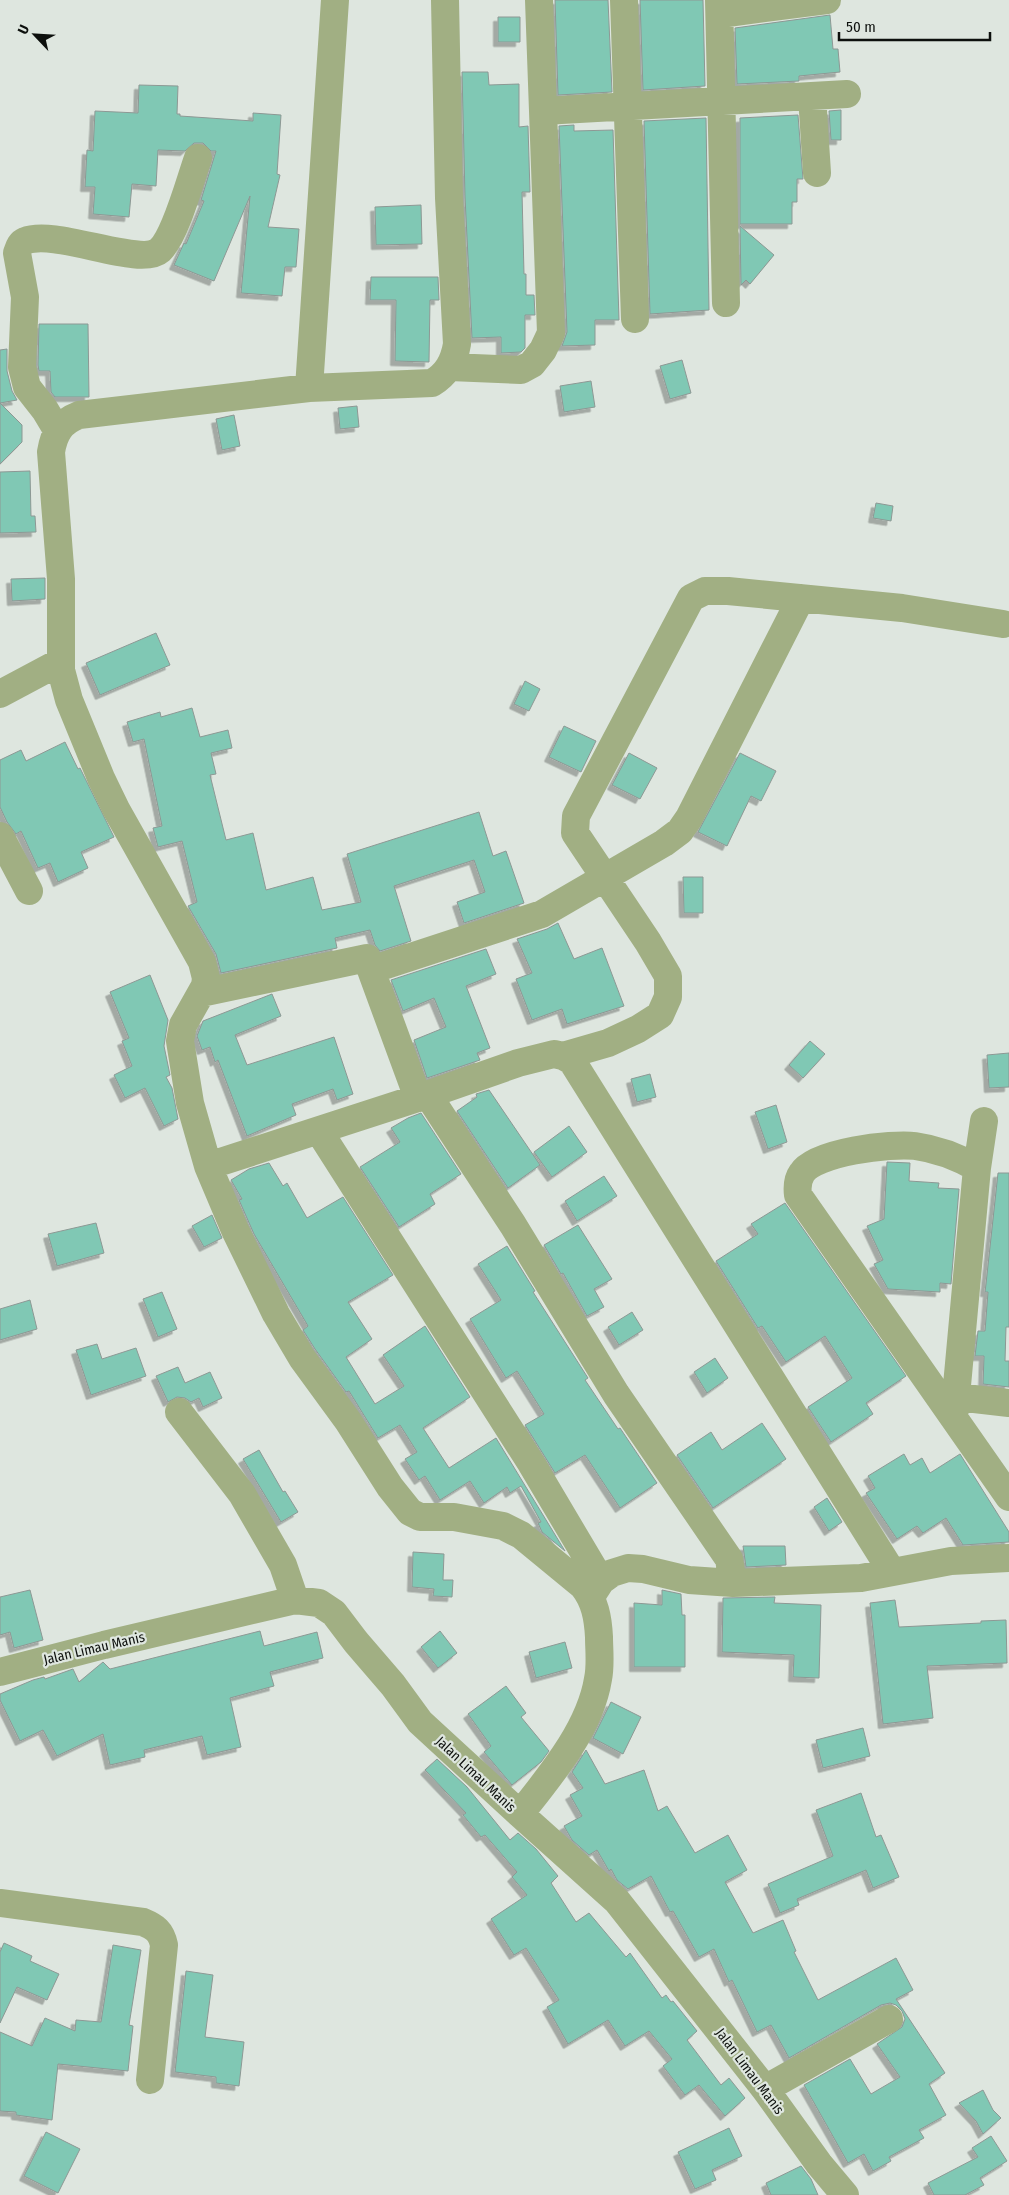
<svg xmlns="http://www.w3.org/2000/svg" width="1009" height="2195" viewBox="0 0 1009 2195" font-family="'Fira Sans Condensed',sans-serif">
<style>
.building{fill:#80c8b4;stroke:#8d9894;filter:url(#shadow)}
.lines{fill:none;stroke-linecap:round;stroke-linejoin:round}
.minor{stroke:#a1af83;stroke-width:28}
.labels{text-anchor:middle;stroke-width:4.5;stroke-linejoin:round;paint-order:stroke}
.street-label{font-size:14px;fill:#0d100d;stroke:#dee6df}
</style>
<defs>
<filter id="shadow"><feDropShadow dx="-4.5" dy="4.5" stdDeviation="0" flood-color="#0004"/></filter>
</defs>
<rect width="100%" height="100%" fill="#dee6df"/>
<path class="building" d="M 555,0 L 608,0 L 612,92 L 558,95 Z
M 640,0 L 703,0 L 705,86 L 643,90 Z
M 830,15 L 833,49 L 838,49 L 840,72 L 799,76 L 799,81 L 737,84 L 735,28 Z
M 498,17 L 520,17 L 520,42 L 498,42 Z
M 462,72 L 488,72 L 489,85 L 519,84 L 519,127 L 528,126 L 530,192 L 522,192 L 524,274 L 526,274 L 526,295 L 534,295 L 535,315 L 525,315 L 525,348 L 521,352 L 501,353 L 501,337 L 472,338 L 465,197 Z
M 139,85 L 178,86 L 177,114 L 180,114 L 180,116 L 253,121 L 253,113 L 281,115 L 277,174 L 280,175 L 268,227 L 299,229 L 296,267 L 285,267 L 282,296 L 241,293 L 250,196 L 214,281 L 174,265 L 184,243 L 186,244 L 204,201 L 201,200 L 216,151 L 211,151 L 203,143 L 194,143 L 185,151 L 158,150 L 156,186 L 132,184 L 129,217 L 93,214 L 95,187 L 85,187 L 87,150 L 93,151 L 95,111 L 138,113 Z
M 841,110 L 841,140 L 831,140 L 829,111 Z
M 798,115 L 803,179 L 797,179 L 797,202 L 792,202 L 792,224 L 740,224 L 740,118 Z
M 706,118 L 709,310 L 650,314 L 644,121 Z
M 574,125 L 574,131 L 613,130 L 619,320 L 595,320 L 595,345 L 562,346 L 567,332 L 559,126 Z
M 421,205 L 422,244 L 376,245 L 375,207 Z
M 740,226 L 774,255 L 750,284 L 746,280 L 741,285 Z
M 371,277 L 438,277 L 439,300 L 430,300 L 429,362 L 395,361 L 396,300 L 370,300 Z
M 39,324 L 88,324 L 89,397 L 55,397 L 51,392 L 50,371 L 39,371 L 38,365 Z
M 7,349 L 7,371 L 12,391 L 17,400 L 0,403 L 22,425 L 22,442 L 0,464 L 0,350 Z
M 682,360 L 691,393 L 670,399 L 660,366 Z
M 591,381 L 595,407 L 564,412 L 560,386 Z
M 357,406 L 359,427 L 340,429 L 338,408 Z
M 234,415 L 240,446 L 222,450 L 216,419 Z
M 30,471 L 31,516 L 35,516 L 36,532 L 0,533 L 0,472 Z
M 876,503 L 893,506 L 891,521 L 873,518 Z
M 45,578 L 45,599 L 12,601 L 11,579 Z
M 156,633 L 170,665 L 100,695 L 86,663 Z
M 525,681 L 540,689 L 529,711 L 514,704 Z
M 192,708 L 200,737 L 228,730 L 232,748 L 211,753 L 216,774 L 210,775 L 226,840 L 253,833 L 266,890 L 313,877 L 322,910 L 361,902 L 347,854 L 479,812 L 493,856 L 506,851 L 524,903 L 464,923 L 457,902 L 485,892 L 474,860 L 394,886 L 411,941 L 380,951 L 375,945 L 370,930 L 335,938 L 337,948 L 221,973 L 216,954 L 188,906 L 197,902 L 182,841 L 158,847 L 153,828 L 162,826 L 144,739 L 133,742 L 127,722 L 160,712 L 161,717 Z
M 564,726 L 596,741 L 581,772 L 549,757 Z
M 65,742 L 78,769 L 80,768 L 114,837 L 81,852 L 88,868 L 58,882 L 50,863 L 38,868 L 21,831 L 16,834 L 7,822 L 0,807 L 0,760 L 21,750 L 26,761 Z
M 629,753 L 657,768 L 640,799 L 612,785 Z
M 740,753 L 776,771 L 761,801 L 751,796 L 727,846 L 698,832 Z
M 683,877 L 703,877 L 703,913 L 684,913 Z
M 558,923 L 574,959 L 602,948 L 624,1006 L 567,1024 L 562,1009 L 532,1020 L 516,979 L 532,973 L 517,939 L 547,929 Z
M 486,949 L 496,974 L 466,986 L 490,1048 L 477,1053 L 480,1060 L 427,1078 L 414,1040 L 446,1027 L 434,998 L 403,1011 L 391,980 Z
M 150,975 L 168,1020 L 164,1046 L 170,1075 L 166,1077 L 172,1088 L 178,1119 L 164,1126 L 145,1088 L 125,1098 L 114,1075 L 132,1066 L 122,1041 L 129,1038 L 110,992 Z
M 272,994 L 281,1016 L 235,1035 L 247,1065 L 334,1037 L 353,1094 L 337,1100 L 333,1089 L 292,1104 L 296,1115 L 247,1136 L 218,1060 L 215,1062 L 210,1047 L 202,1050 L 197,1036 L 203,1021 Z
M 810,1041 L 825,1054 L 803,1078 L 789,1065 Z
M 1009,1053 L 1009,1087 L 989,1088 L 987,1055 Z
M 650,1074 L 656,1097 L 637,1102 L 631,1079 Z
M 489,1090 L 540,1165 L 508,1188 L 457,1111 L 477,1097 L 476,1094 Z
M 776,1105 L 787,1142 L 768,1149 L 755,1112 Z
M 421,1113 L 461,1174 L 430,1194 L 435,1204 L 399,1227 L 360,1167 L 400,1142 L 391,1128 L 408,1118 Z
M 569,1126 L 587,1152 L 552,1177 L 534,1152 Z
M 887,1162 L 910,1163 L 909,1181 L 939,1183 L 938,1188 L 959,1189 L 951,1284 L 940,1283 L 940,1292 L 888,1289 L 874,1264 L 883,1260 L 867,1226 L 884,1219 Z
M 269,1163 L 283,1186 L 287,1183 L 307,1218 L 343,1197 L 393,1275 L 348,1302 L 372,1339 L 346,1357 L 375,1404 L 404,1386 L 383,1355 L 425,1326 L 470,1397 L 423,1428 L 449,1468 L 496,1438 L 565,1551 L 542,1532 L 538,1523 L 541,1522 L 521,1486 L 510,1493 L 507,1487 L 484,1503 L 470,1481 L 440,1500 L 425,1476 L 419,1480 L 405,1459 L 417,1452 L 400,1425 L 378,1438 L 349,1391 L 346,1392 L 315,1349 L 303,1330 L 308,1326 L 254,1234 L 239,1200 L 242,1199 L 231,1180 L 249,1169 Z
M 998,1173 L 1009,1173 L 1009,1327 L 1006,1327 L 1005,1361 L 1009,1361 L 1009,1387 L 983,1384 L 984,1356 L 975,1356 L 978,1331 L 985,1331 L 988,1292 L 985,1292 L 986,1284 Z
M 604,1176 L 617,1196 L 577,1221 L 565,1201 Z
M 785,1203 L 906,1376 L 866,1403 L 873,1414 L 831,1442 L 808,1407 L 852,1378 L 825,1336 L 786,1362 L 762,1326 L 758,1328 L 716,1261 L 758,1234 L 751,1224 Z
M 212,1215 L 222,1238 L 204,1247 L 192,1226 Z
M 96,1223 L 104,1253 L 57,1266 L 48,1234 Z
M 578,1225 L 612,1279 L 594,1289 L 604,1307 L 587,1316 L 563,1273 L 561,1274 L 544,1245 Z
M 507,1246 L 535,1291 L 533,1292 L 588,1378 L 585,1380 L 618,1429 L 620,1428 L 657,1483 L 620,1508 L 585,1455 L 555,1473 L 525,1425 L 544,1414 L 517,1371 L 506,1378 L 470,1319 L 501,1300 L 478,1264 Z
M 162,1292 L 177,1329 L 158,1337 L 143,1299 Z
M 30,1300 L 37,1329 L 0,1340 L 0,1309 Z
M 632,1312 L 643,1330 L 619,1345 L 608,1327 Z
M 97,1344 L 102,1359 L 136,1348 L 146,1376 L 91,1395 L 76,1350 Z
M 715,1358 L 728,1378 L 707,1393 L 694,1372 Z
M 178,1367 L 185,1383 L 210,1372 L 222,1398 L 203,1407 L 199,1398 L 191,1402 L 185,1398 L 177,1397 L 168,1402 L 156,1376 Z
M 762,1423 L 786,1459 L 713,1508 L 677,1455 L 711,1432 L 722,1450 Z
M 259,1450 L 283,1492 L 285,1491 L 298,1512 L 281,1522 L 243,1459 Z
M 904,1454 L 910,1465 L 922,1458 L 930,1473 L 960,1454 L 1009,1532 L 1009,1542 L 963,1545 L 946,1518 L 923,1533 L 917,1526 L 897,1539 L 866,1493 L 875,1488 L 868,1476 Z
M 827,1498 L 842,1522 L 829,1531 L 814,1507 Z
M 743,1546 L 785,1546 L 786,1565 L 746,1567 Z
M 413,1552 L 444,1554 L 443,1580 L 453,1580 L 452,1597 L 433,1596 L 434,1589 L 412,1587 Z
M 30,1590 L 43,1640 L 14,1648 L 10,1632 L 0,1635 L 0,1597 Z
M 662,1590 L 681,1594 L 682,1615 L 685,1615 L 685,1667 L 634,1667 L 634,1603 L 662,1605 Z
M 775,1597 L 774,1603 L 821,1605 L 819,1678 L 793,1677 L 794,1655 L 722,1652 L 723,1598 Z
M 895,1600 L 899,1627 L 981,1623 L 981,1621 L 1006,1620 L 1007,1663 L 927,1666 L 933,1718 L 883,1724 L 870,1603 Z
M 260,1631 L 264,1646 L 317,1632 L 323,1658 L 270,1672 L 274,1686 L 230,1698 L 241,1747 L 207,1755 L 202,1736 L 144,1750 L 145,1757 L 110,1765 L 103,1734 L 57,1756 L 43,1730 L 20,1741 L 0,1700 L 0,1694 L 33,1680 L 44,1677 L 45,1679 L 73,1669 L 79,1682 L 103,1662 L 110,1669 Z
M 440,1631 L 457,1653 L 438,1668 L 421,1647 Z
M 565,1642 L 572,1668 L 536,1678 L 529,1652 Z
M 506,1686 L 526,1713 L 521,1717 L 549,1751 L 541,1762 L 512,1785 L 484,1752 L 491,1746 L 468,1714 Z
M 611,1702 L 641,1717 L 623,1754 L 593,1738 Z
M 863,1728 L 870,1756 L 823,1768 L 816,1740 Z
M 586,1750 L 605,1784 L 644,1770 L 658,1811 L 667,1806 L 695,1853 L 728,1835 L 747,1870 L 725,1882 L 753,1933 L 783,1920 L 796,1951 L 794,1952 L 818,2000 L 896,1958 L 913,1990 L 896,1999 L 945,2073 L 929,2084 L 946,2115 L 919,2130 L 924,2138 L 889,2157 L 891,2161 L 873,2171 L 864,2154 L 848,2163 L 804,2085 L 850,2059 L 871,2094 L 900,2077 L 877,2044 L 902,2027 L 905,2019 L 902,2011 L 896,2005 L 890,2003 L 881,2005 L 789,2058 L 771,2025 L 757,2032 L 732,1980 L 729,1982 L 714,1949 L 699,1957 L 673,1911 L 670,1912 L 651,1876 L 628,1889 L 617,1880 L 611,1869 L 609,1871 L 597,1850 L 589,1855 L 572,1840 L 564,1826 L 582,1816 L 570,1795 L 583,1788 L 572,1772 Z
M 437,1759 L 467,1787 L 510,1840 L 518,1833 L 536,1849 L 558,1876 L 551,1883 L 576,1922 L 589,1913 L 626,1957 L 630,1953 L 662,1998 L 666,1995 L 671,2002 L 673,2001 L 697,2031 L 687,2040 L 721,2085 L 729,2078 L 745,2098 L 725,2116 L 699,2085 L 685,2095 L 663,2066 L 672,2059 L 649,2031 L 625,2046 L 608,2020 L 568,2044 L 547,2007 L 559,2000 L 526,1948 L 514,1955 L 491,1919 L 527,1895 L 512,1877 L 517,1872 L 485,1835 L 481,1837 L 463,1815 L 466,1813 L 425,1770 Z
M 861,1793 L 876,1837 L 881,1835 L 899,1877 L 873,1888 L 866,1870 L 797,1899 L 799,1905 L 780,1913 L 768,1884 L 833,1856 L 816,1810 Z
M 4,1943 L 32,1956 L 30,1961 L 59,1974 L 47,2000 L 17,1987 L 0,2023 L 0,1952 Z
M 113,1945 L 141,1950 L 129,2025 L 133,2026 L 128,2071 L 58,2064 L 52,2120 L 16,2115 L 16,2112 L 0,2111 L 0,2032 L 32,2046 L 45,2018 L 75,2031 L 76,2020 L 101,2022 Z
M 186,1971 L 213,1975 L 205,2037 L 244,2042 L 239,2086 L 216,2083 L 216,2077 L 175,2072 Z
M 983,2090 L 993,2110 L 1001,2118 L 983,2134 L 976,2121 L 959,2103 Z
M 729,2128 L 742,2156 L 712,2170 L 716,2180 L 695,2189 L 678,2152 Z
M 46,2132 L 80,2149 L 58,2193 L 24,2176 Z
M 991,2136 L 1007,2161 L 980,2178 L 984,2185 L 965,2195 L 934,2195 L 928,2183 L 978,2157 L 972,2148 Z
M 801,2166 L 811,2179 L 818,2195 L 771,2195 L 766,2183 Z"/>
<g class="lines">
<path class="minor" d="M 445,0 L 449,198 L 457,344 C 454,362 447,374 432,383 L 309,388 L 79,415 C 61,422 54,433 51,452 L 61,579 L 61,670 L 69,700 L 101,778 L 116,809 L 202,962 L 206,978 L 205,986 L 183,1025 L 180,1041 L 190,1103 L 208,1166 L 235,1230 L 276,1314 L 302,1358 L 348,1421 L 390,1487 L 410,1512 L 420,1517 L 454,1517 L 503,1526 L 521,1535 L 583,1586 C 595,1601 598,1618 599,1637 C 599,1650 601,1665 598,1679 C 590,1729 550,1776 520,1814
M 624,0 L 635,319
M 719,0 L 726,303
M 720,14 L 827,0
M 812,96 L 817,173
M 543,111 L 847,94
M 450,367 L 521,370 L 532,364 L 543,350 L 551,333 L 539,0
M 309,388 L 335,0
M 57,430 L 45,410 L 27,387 L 22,367 L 25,297 L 17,253 C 19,248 20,243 25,241 C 55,228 140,268 160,250 C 176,235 190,180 198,158
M 0,694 L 60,662
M 0,836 L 29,891
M 371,970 L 418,1098
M 201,993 L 367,958 L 371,970 L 542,914 L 664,843 L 680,831 L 689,818 L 801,598
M 563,1056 L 608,1043 L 638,1029 L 660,1015 L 668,997 L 668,976 L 648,942 L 575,833 L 576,816 L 691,598 L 705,591 L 728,591 L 902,608 L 1003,624
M 428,1095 L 513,1225 L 616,1394 L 729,1559 L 733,1583
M 319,1131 L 531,1463 L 601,1581
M 208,1166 L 418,1098 L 518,1063 L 554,1054 L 563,1056 L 572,1061 L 892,1572
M 977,1168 C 958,1157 937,1149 915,1146 C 891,1143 815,1152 802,1173 C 797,1180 797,1187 798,1195 L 1009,1497
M 957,1397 L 1009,1403
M 179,1412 L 242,1494 L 283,1565 L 295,1600
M 954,1418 L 977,1168 L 984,1121
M 592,1595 L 601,1581 L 612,1573 L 628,1568 L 643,1569 L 689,1580 L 733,1583 L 861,1578 L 951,1561 L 1009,1558
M 0,1672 L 104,1645 L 295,1600 L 319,1603 L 334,1613 L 356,1642 L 393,1685 L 420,1722 L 520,1814 L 617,1901 L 765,2089 L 819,2164 L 845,2195
M 0,1903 L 143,1922 C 155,1927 161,1931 164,1945 L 150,2080
M 765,2089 L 889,2019"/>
</g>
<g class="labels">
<g class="street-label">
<text transform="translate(94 1648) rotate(-13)" y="5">Jalan Limau Manis</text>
<text transform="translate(476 1774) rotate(43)" y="5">Jalan Limau Manis</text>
<text transform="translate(750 2071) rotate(53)" y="5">Jalan Limau Manis</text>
</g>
</g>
<g transform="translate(35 35) rotate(295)" stroke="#dee6df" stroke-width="4" paint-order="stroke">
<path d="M0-4L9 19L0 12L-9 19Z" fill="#0d100d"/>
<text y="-8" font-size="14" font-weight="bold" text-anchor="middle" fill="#0d100d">U</text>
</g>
<path d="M839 32v8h151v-8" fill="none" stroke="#0d100d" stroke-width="2.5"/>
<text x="846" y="32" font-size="15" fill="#0d100d" stroke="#dee6df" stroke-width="4" paint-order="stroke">50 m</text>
</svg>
